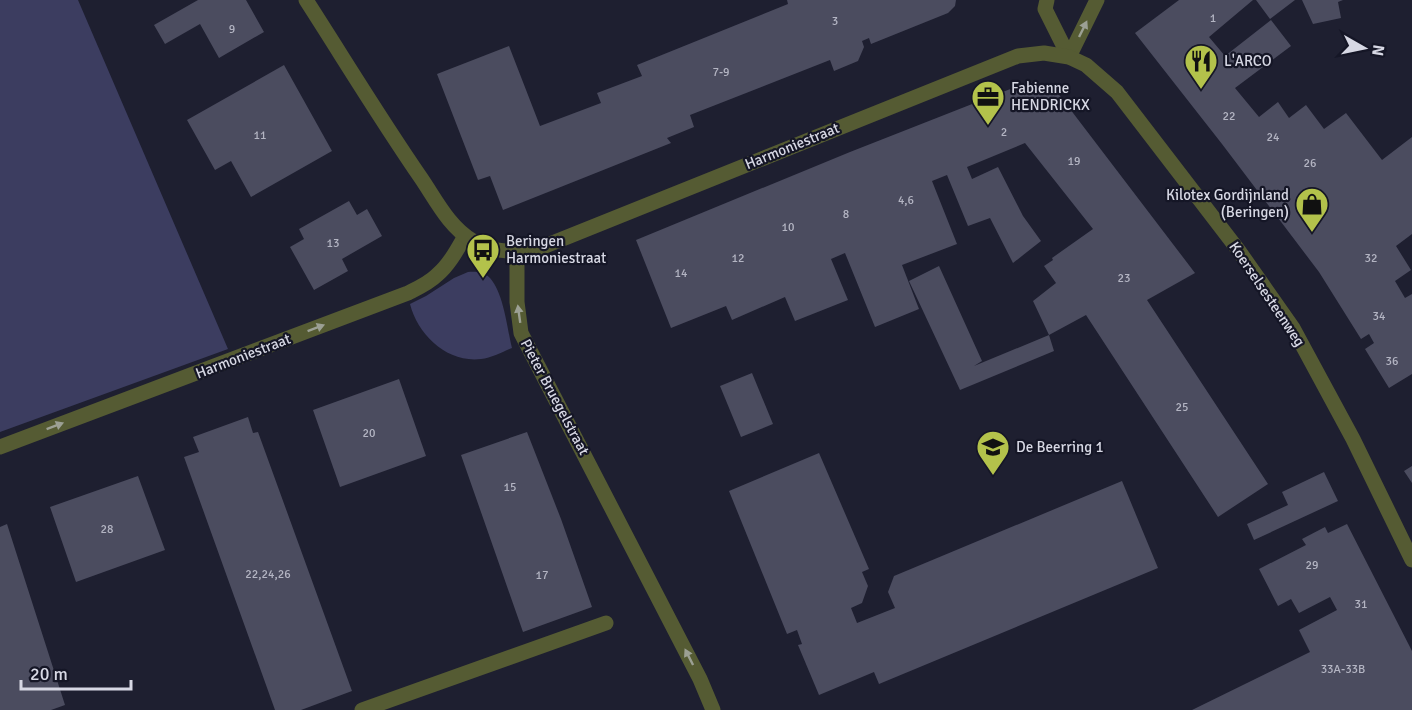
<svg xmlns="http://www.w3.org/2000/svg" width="1412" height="710" viewBox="0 0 1412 710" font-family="Signika,sans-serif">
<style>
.green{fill:#3c3d60}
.building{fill:#4b4c5f}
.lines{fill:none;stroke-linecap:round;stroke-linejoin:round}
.service{stroke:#555b33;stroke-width:15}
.minor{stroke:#555b33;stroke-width:15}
.tertiary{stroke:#555b33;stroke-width:15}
.oneway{fill:#9ca094}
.labels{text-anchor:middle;stroke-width:4.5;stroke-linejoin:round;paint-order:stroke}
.number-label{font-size:12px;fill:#b4b5c3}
.poi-label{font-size:15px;fill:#d7d8e4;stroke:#151626;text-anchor:start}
.street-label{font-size:15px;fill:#d7d8e4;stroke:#151626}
</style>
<rect width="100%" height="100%" fill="#1e1f30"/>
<path class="green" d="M 0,0 L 78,0 L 228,349 L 0,432 Z
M 468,272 C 475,271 485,272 490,278 C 504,294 507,328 512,348 C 502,352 492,358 481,359 C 447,363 418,335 410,304 L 426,296 L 454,278 Z"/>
<path class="building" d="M 198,0 L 246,0 L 264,32 L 219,58 L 200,24 L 165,44 L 154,25 Z
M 787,0 L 956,0 L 955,6 L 948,13 L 871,44 L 869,38 L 862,41 L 864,47 L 858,61 L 834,71 L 830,60 L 690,115 L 694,127 L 667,138 L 671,143 L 503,210 L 490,176 L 478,180 L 437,74 L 509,46 L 540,126 L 601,103 L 597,93 L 642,76 L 637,65 L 788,4 Z
M 1179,0 L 1253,0 L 1209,37 L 1225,56 L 1271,20 L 1291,46 L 1235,88 L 1259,117 L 1278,102 L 1289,118 L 1306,105 L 1324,129 L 1346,113 L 1382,160 L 1412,137 L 1412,234 L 1396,246 L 1411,270 L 1395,281 L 1405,298 L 1412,294 L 1412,374 L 1389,388 L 1365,349 L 1374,343 L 1369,334 L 1361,339 L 1319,272 L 1222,144 L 1135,33 Z
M 1256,0 L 1295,0 L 1270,19 Z
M 1302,0 L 1343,0 L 1338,2 L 1341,18 L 1313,24 Z
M 284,65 L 332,151 L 251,197 L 231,161 L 215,170 L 187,120 Z
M 1028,82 L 1054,88 L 1195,273 L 1147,300 L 1268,484 L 1218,517 L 1086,315 L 1049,335 L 1033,301 L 1056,283 L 1044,266 L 1053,260 L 1052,258 L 1093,229 L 1025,143 L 967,167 L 972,179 L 998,167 L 1023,216 L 1041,241 L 1013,263 L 990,218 L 968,226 L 947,175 L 932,181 L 957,244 L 902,265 L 919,309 L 875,327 L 845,253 L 831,259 L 848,300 L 795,321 L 785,297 L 732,320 L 726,306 L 671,328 L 636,240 L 850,152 Z
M 349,201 L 357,215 L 367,209 L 382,236 L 342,259 L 348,271 L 314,290 L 290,247 L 304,239 L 299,229 Z
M 939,266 L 982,361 L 974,366 L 1049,335 L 1054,351 L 960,390 L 909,281 Z
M 752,373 L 773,424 L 741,437 L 720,386 Z
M 399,379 L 426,456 L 340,487 L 313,410 Z
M 248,417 L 253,433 L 258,432 L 352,691 L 301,710 L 275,710 L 184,457 L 199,452 L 193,437 Z
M 527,432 L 561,519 L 592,607 L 523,632 L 461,455 Z
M 819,453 L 869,569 L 862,572 L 868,586 L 862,603 L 851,608 L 857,623 L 895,608 L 888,592 L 894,576 L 1122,481 L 1158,568 L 879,684 L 874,672 L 819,695 L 798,645 L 802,644 L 797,630 L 787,634 L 729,491 Z
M 1412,466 L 1412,483 L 1404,471 Z
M 1324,472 L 1338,501 L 1254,540 L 1247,524 L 1288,505 L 1282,492 Z
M 138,476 L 165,550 L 76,582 L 50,507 Z
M 7,524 L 65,705 L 51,710 L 0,710 L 0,527 Z
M 1347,524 L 1412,651 L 1412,710 L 1192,710 L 1310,652 L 1299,630 L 1337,610 L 1330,597 L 1299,613 L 1291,599 L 1278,606 L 1259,569 L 1306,545 L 1302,539 L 1325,527 L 1328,533 Z"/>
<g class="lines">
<path class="service" d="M 362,710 L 606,623"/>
<path class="minor" d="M 1047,0 L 1045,9 L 1069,57
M 1069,57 L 1097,0
M 517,251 L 517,302 L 521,333 L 700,679 L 713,710
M 0,447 L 408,293 C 418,288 429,283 437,275 C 449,265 457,250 465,236"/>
<path class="tertiary" d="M 306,0 C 344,59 381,120 421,178 C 436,200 449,227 473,241 C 494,254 516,252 540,248 L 1018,56 L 1044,53 L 1069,57 L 1086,65 L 1117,92 L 1239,251 L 1293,328 L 1353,439 L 1412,560"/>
</g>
<defs><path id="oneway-solid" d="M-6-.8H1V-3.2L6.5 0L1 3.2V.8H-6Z" transform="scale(1.5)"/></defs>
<g class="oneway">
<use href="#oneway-solid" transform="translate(1083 29) rotate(-64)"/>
<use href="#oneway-solid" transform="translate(519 314) rotate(-98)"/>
<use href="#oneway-solid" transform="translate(316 328) rotate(-21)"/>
<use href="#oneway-solid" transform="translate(55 426) rotate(-21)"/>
<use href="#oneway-solid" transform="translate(689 657) rotate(-117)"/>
</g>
<defs>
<symbol id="restaurant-pin" viewBox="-11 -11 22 30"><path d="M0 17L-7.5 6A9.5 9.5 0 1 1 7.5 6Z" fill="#b3c24b" stroke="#151626"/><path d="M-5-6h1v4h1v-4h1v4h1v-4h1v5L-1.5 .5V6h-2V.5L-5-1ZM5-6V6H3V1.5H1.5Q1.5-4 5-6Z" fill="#111"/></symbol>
<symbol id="office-pin" viewBox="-11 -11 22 30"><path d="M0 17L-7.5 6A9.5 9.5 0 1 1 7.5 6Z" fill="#b3c24b" stroke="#151626"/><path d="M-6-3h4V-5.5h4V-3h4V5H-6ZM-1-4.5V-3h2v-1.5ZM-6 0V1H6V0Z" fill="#111"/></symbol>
<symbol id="shop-pin" viewBox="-11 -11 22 30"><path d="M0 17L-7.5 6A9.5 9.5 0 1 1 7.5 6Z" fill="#b3c24b" stroke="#151626"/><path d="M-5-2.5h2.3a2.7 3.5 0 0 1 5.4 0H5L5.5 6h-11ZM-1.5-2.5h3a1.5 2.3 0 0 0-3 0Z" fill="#111"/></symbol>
<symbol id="bus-pin" viewBox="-11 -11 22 30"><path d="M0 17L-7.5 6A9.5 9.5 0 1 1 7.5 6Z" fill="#b3c24b" stroke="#151626"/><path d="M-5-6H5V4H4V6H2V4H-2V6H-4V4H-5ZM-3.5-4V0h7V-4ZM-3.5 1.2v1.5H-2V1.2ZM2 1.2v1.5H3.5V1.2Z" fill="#111"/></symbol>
<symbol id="school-pin" viewBox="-11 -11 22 30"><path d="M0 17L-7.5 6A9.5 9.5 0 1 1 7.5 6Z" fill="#b3c24b" stroke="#151626"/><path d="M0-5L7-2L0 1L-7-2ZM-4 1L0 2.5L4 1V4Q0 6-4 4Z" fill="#111"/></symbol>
</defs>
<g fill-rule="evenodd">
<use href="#restaurant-pin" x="1182" y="42" width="38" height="52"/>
<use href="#office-pin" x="969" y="78" width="38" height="52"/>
<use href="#shop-pin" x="1293" y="185" width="38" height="52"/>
<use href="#bus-pin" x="464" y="231" width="38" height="52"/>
<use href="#school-pin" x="974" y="428" width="38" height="52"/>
</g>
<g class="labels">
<g class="number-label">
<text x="1213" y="22">1</text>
<text x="835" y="25">3</text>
<text x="232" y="33">9</text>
<text x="721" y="76">7-9</text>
<text x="1229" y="120">22</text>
<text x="1004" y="136">2</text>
<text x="260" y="139">11</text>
<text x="1273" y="141">24</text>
<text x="1074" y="165">19</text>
<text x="1310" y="167">26</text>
<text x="906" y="204">4,6</text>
<text x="846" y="218">8</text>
<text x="788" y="231">10</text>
<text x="333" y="247">13</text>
<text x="738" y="262">12</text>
<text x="1371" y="262">32</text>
<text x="681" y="277">14</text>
<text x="1124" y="282">23</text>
<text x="1379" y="320">34</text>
<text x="1392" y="365">36</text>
<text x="1182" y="411">25</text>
<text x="369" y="437">20</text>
<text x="510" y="491">15</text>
<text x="107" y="533">28</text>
<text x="1312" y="569">29</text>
<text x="268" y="578">22,24,26</text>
<text x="542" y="579">17</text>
<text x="1361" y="608">31</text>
<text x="1343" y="673">33A-33B</text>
</g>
<g class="poi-label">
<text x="1224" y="66">L'ARCO</text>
<text x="1011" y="93">Fabienne<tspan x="1011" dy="17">HENDRICKX</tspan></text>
<text x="1289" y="200" text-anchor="end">Kilotex Gordijnland<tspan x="1289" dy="17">(Beringen)</tspan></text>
<text x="506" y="246">Beringen<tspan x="506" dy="17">Harmoniestraat</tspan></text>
<text x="1016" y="452">De Beerring 1</text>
</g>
<g class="street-label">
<text transform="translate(792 146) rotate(-22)" y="5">Harmoniestraat</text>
<text transform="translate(1267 294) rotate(56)" y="5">Koerselsesteenweg</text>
<text transform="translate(243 356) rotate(-21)" y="5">Harmoniestraat</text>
<text transform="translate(555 397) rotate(62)" y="5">Pieter Bruegelstraat</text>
</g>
</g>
<g transform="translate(1364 48) rotate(99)" stroke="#151626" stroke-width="4.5" paint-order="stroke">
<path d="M0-4.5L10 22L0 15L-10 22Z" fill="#d7d8e4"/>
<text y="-9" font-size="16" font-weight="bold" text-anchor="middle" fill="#d7d8e4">N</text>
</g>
<path d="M21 680v9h110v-9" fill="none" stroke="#d7d8e4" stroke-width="3"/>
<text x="30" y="680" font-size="18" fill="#d7d8e4" stroke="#151626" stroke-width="4.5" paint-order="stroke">20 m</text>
</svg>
